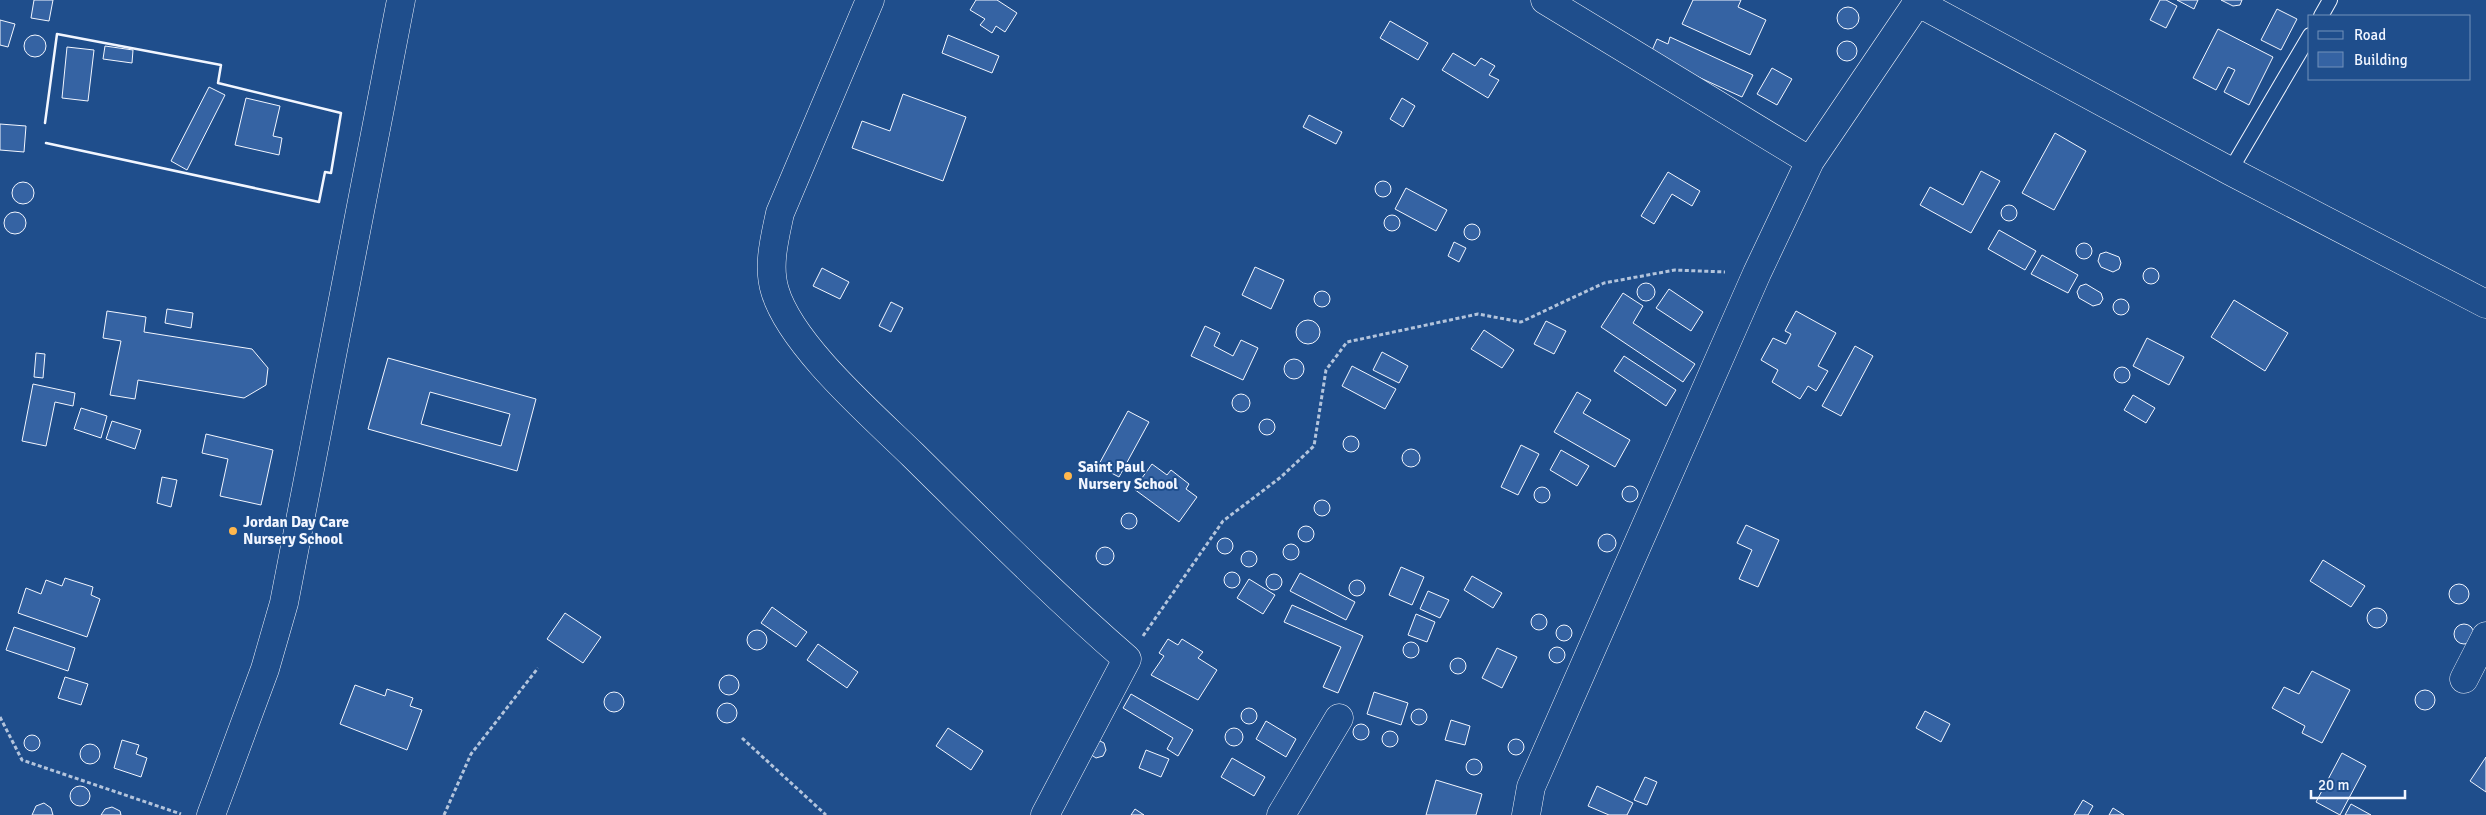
<svg xmlns="http://www.w3.org/2000/svg" width="2486" height="815" viewBox="0 0 2486 815" font-family="Signika,sans-serif">
<style>
.building{fill:#3563a3;stroke:#f2f6ff;fill-rule:evenodd}
.lines{fill:none;stroke-linecap:round;stroke-linejoin:round}
.lane-casing{stroke:#f2f6ff;stroke-width:16}
.street-casing{stroke:#f2f6ff;stroke-width:29}
.path{stroke:#b3c4dc;stroke-width:3;stroke-dasharray:4 2.5;stroke-linecap:butt}
.lane{stroke:#1f4e8c;stroke-width:14}
.street{stroke:#1f4e8c;stroke-width:28}
.wall{stroke:#f2f6ff;stroke-width:2.5}
.poi-dot{fill:#ffb74d;stroke:#1f4e8c;stroke-width:2}
.labels{text-anchor:middle;stroke-width:4;stroke-linejoin:round;paint-order:stroke}
.poi-label{font-size:15px;font-weight:bold;fill:#f2f6ff;stroke:#1f4e8c;text-anchor:start}
</style>
<rect width="100%" height="100%" fill="#1f4e8c"/>
<path class="building" d="M 34,0 L 53,0 L 49,21 L 31,18 Z
M 976,0 L 997,0 L 1017,13 L 1005,32 L 996,26 L 992,33 L 980,25 L 985,19 L 970,10 Z
M 1693,0 L 1741,0 L 1738,7 L 1766,20 L 1750,55 L 1682,24 Z
M 2160,0 L 2166,0 L 2177,6 L 2166,28 L 2150,20 Z
M 2177,0 L 2198,0 L 2194,9 Z
M 2221,0 L 2242,0 L 2240,5 L 2233,6 Z
M1837 18a11 11 0 1 1 22 0a11 11 0 1 1-22 0Z
M 2277,9 L 2297,19 L 2281,50 L 2261,40 Z
M 0,20 L 15,24 L 8,47 L 0,45 Z
M 1390,21 L 1428,43 L 1418,60 L 1380,38 Z
M 2218,29 L 2273,57 L 2249,105 L 2224,92 L 2235,70 L 2228,67 L 2216,90 L 2193,78 Z
M 948,35 L 999,56 L 992,73 L 942,53 Z
M24 46a11 11 0 1 1 22 0a11 11 0 1 1-22 0Z
M 1670,37 L 1753,75 L 1742,97 L 1650,55 L 1657,39 L 1668,44 Z
M1837 51a10 10 0 1 1 20 0a10 10 0 1 1-20 0Z
M 105,46 L 133,50 L 132,63 L 103,59 Z
M 67,47 L 94,50 L 88,101 L 62,98 Z
M 1453,53 L 1475,66 L 1481,58 L 1495,66 L 1489,75 L 1499,80 L 1488,98 L 1442,70 Z
M 1772,68 L 1792,79 L 1777,105 L 1757,94 Z
M 209,87 L 225,95 L 187,170 L 171,161 Z
M 903,94 L 966,117 L 943,181 L 852,148 L 862,121 L 890,131 Z
M 246,98 L 280,106 L 273,136 L 282,138 L 279,155 L 235,145 Z
M 1402,98 L 1415,106 L 1403,127 L 1390,119 Z
M 1309,115 L 1342,132 L 1336,144 L 1303,127 Z
M 0,124 L 26,126 L 24,152 L 0,150 Z
M 2055,133 L 2086,151 L 2054,210 L 2022,193 Z
M 1981,171 L 2000,181 L 1971,233 L 1920,205 L 1930,187 L 1963,205 Z
M 1668,172 L 1700,191 L 1692,206 L 1672,194 L 1654,224 L 1641,216 Z
M1375 189a8 8 0 1 1 16 0a8 8 0 1 1-16 0Z
M12 193a11 11 0 1 1 22 0a11 11 0 1 1-22 0Z
M 1406,188 L 1447,210 L 1436,231 L 1395,209 Z
M2001 213a8 8 0 1 1 16 0a8 8 0 1 1-16 0Z
M4 223a11 11 0 1 1 22 0a11 11 0 1 1-22 0Z
M1384 223a8 8 0 1 1 16 0a8 8 0 1 1-16 0Z
M1464 232a8 8 0 1 1 16 0a8 8 0 1 1-16 0Z
M 1999,230 L 2036,251 L 2025,270 L 1988,249 Z
M 1454,242 L 1466,248 L 1459,262 L 1448,256 Z
M2076 251a8 8 0 1 1 16 0a8 8 0 1 1-16 0Z
M 2106,252 L 2119,257 L 2121,263 L 2119,269 L 2113,272 L 2101,267 L 2098,261 L 2100,254 Z
M 2042,255 L 2078,275 L 2068,293 L 2031,274 Z
M 1255,267 L 1284,280 L 1271,309 L 1242,295 Z
M 822,268 L 849,282 L 840,299 L 813,286 Z
M2143 276a8 8 0 1 1 16 0a8 8 0 1 1-16 0Z
M1637 292a9 9 0 1 1 18 0a9 9 0 1 1-18 0Z
M 2086,284 L 2101,293 L 2103,299 L 2100,304 L 2093,306 L 2079,298 L 2077,292 L 2080,286 Z
M 1669,289 L 1703,312 L 1691,331 L 1656,308 Z
M1314 299a8 8 0 1 1 16 0a8 8 0 1 1-16 0Z
M 1623,293 L 1643,306 L 1633,323 L 1695,364 L 1683,382 L 1601,327 Z
M2113 307a8 8 0 1 1 16 0a8 8 0 1 1-16 0Z
M 2234,300 L 2288,333 L 2265,371 L 2211,337 Z
M 891,302 L 903,308 L 891,332 L 879,326 Z
M 167,309 L 193,313 L 191,328 L 165,323 Z
M 107,311 L 146,317 L 144,332 L 252,349 L 268,368 L 266,385 L 244,398 L 138,380 L 135,399 L 110,395 L 121,341 L 103,338 Z
M 1796,311 L 1836,333 L 1818,366 L 1828,371 L 1816,391 L 1808,386 L 1800,399 L 1772,382 L 1778,370 L 1761,360 L 1773,338 L 1786,344 L 1791,334 L 1785,331 Z
M1296 332a12 12 0 1 1 24 0a12 12 0 1 1-24 0Z
M 1546,321 L 1566,331 L 1554,354 L 1534,344 Z
M 1205,326 L 1220,333 L 1214,346 L 1233,356 L 1241,340 L 1258,348 L 1243,380 L 1191,356 Z
M 1484,330 L 1514,350 L 1502,368 L 1471,349 Z
M 2147,338 L 2184,357 L 2169,385 L 2133,366 Z
M 1855,346 L 1873,356 L 1841,416 L 1822,406 Z
M 1382,352 L 1408,366 L 1399,383 L 1373,370 Z
M 36,353 L 45,354 L 43,378 L 34,377 Z
M 1624,356 L 1676,390 L 1666,406 L 1614,371 Z
M 388,358 L 536,399 L 517,471 L 368,429 ZM 430,392 L 510,414 L 501,446 L 421,424 Z
M1284 369a10 10 0 1 1 20 0a10 10 0 1 1-20 0Z
M 1352,366 L 1396,389 L 1385,409 L 1342,386 Z
M2114 375a8 8 0 1 1 16 0a8 8 0 1 1-16 0Z
M 33,384 L 75,393 L 73,406 L 55,402 L 46,446 L 22,441 Z
M 1577,392 L 1591,400 L 1583,413 L 1630,440 L 1615,467 L 1554,432 Z
M1232 403a9 9 0 1 1 18 0a9 9 0 1 1-18 0Z
M 2133,395 L 2155,408 L 2146,423 L 2124,410 Z
M 81,408 L 107,416 L 101,438 L 74,429 Z
M 1128,411 L 1149,422 L 1119,477 L 1098,466 Z
M1259 427a8 8 0 1 1 16 0a8 8 0 1 1-16 0Z
M 112,421 L 141,430 L 135,449 L 106,439 Z
M 206,434 L 273,450 L 261,505 L 220,496 L 228,459 L 202,453 Z
M1343 444a8 8 0 1 1 16 0a8 8 0 1 1-16 0Z
M 1521,445 L 1539,454 L 1518,495 L 1501,487 Z
M1402 458a9 9 0 1 1 18 0a9 9 0 1 1-18 0Z
M 1561,450 L 1589,466 L 1577,486 L 1550,470 Z
M 1152,464 L 1167,475 L 1171,470 L 1189,484 L 1186,489 L 1197,497 L 1179,522 L 1134,489 Z
M 162,477 L 177,480 L 171,507 L 157,503 Z
M1622 494a8 8 0 1 1 16 0a8 8 0 1 1-16 0Z
M1534 495a8 8 0 1 1 16 0a8 8 0 1 1-16 0Z
M1314 508a8 8 0 1 1 16 0a8 8 0 1 1-16 0Z
M1121 521a8 8 0 1 1 16 0a8 8 0 1 1-16 0Z
M 1746,525 L 1779,540 L 1758,587 L 1739,579 L 1752,550 L 1737,543 Z
M1298 534a8 8 0 1 1 16 0a8 8 0 1 1-16 0Z
M1598 543a9 9 0 1 1 18 0a9 9 0 1 1-18 0Z
M1217 546a8 8 0 1 1 16 0a8 8 0 1 1-16 0Z
M1283 552a8 8 0 1 1 16 0a8 8 0 1 1-16 0Z
M1096 556a9 9 0 1 1 18 0a9 9 0 1 1-18 0Z
M1241 559a8 8 0 1 1 16 0a8 8 0 1 1-16 0Z
M 2323,560 L 2365,586 L 2351,607 L 2310,581 Z
M 1401,567 L 1424,577 L 1412,605 L 1389,595 Z
M1224 580a8 8 0 1 1 16 0a8 8 0 1 1-16 0Z
M 1300,573 L 1355,602 L 1346,620 L 1290,591 Z
M1266 582a8 8 0 1 1 16 0a8 8 0 1 1-16 0Z
M 1472,576 L 1502,593 L 1493,608 L 1464,590 Z
M 65,578 L 93,587 L 91,595 L 100,599 L 87,637 L 18,613 L 26,588 L 41,594 L 46,580 L 62,586 Z
M 1249,579 L 1275,595 L 1263,614 L 1237,598 Z
M1349 588a8 8 0 1 1 16 0a8 8 0 1 1-16 0Z
M2449 594a10 10 0 1 1 20 0a10 10 0 1 1-20 0Z
M 1428,591 L 1449,600 L 1440,618 L 1420,609 Z
M 1292,605 L 1363,636 L 1338,693 L 1323,687 L 1341,647 L 1284,622 Z
M 772,607 L 807,632 L 796,647 L 761,623 Z
M2367 618a10 10 0 1 1 20 0a10 10 0 1 1-20 0Z
M 565,613 L 601,637 L 583,663 L 547,639 Z
M1531 622a8 8 0 1 1 16 0a8 8 0 1 1-16 0Z
M 1416,614 L 1435,622 L 1427,642 L 1408,635 Z
M2454 634a10 10 0 1 1 20 0a10 10 0 1 1-20 0Z
M1556 633a8 8 0 1 1 16 0a8 8 0 1 1-16 0Z
M 14,627 L 75,648 L 68,671 L 6,650 Z
M747 640a10 10 0 1 1 20 0a10 10 0 1 1-20 0Z
M 1168,639 L 1178,645 L 1182,639 L 1203,652 L 1198,658 L 1217,670 L 1198,700 L 1151,675 L 1164,656 L 1159,653 Z
M1403 650a8 8 0 1 1 16 0a8 8 0 1 1-16 0Z
M 818,644 L 858,672 L 847,688 L 807,660 Z
M1549 655a8 8 0 1 1 16 0a8 8 0 1 1-16 0Z
M 1497,648 L 1517,657 L 1502,688 L 1482,678 Z
M1450 666a8 8 0 1 1 16 0a8 8 0 1 1-16 0Z
M 2312,671 L 2350,690 L 2322,743 L 2302,733 L 2305,726 L 2272,708 L 2284,687 L 2299,694 Z
M719 685a10 10 0 1 1 20 0a10 10 0 1 1-20 0Z
M 65,677 L 88,684 L 81,705 L 58,698 Z
M 355,685 L 385,696 L 387,689 L 413,698 L 410,706 L 422,710 L 407,750 L 340,724 Z
M2415 700a10 10 0 1 1 20 0a10 10 0 1 1-20 0Z
M604 702a10 10 0 1 1 20 0a10 10 0 1 1-20 0Z
M 1374,692 L 1408,703 L 1401,725 L 1367,714 Z
M 1131,694 L 1193,730 L 1178,756 L 1167,749 L 1173,738 L 1123,708 Z
M717 713a10 10 0 1 1 20 0a10 10 0 1 1-20 0Z
M1241 716a8 8 0 1 1 16 0a8 8 0 1 1-16 0Z
M1411 717a8 8 0 1 1 16 0a8 8 0 1 1-16 0Z
M 1925,711 L 1950,724 L 1941,742 L 1916,728 Z
M 1451,720 L 1470,726 L 1465,745 L 1445,740 Z
M 1266,721 L 1296,739 L 1286,757 L 1256,739 Z
M1353 732a8 8 0 1 1 16 0a8 8 0 1 1-16 0Z
M 948,728 L 983,751 L 971,770 L 936,746 Z
M1225 737a9 9 0 1 1 18 0a9 9 0 1 1-18 0Z
M1382 739a8 8 0 1 1 16 0a8 8 0 1 1-16 0Z
M24 743a8 8 0 1 1 16 0a8 8 0 1 1-16 0Z
M1508 747a8 8 0 1 1 16 0a8 8 0 1 1-16 0Z
M 122,740 L 139,745 L 136,754 L 147,758 L 141,777 L 114,768 Z
M 1098,740 L 1104,743 L 1106,750 L 1103,756 L 1096,758 L 1090,754 Z
M80 754a10 10 0 1 1 20 0a10 10 0 1 1-20 0Z
M 1146,750 L 1169,759 L 1161,777 L 1139,768 Z
M 2342,753 L 2366,766 L 2340,815 L 2316,802 Z
M 2486,757 L 2486,792 L 2470,781 Z
M 1232,758 L 1265,777 L 1254,796 L 1221,777 Z
M1466 767a8 8 0 1 1 16 0a8 8 0 1 1-16 0Z
M 1645,777 L 1657,782 L 1647,805 L 1634,800 Z
M 1436,780 L 1482,794 L 1476,815 L 1426,815 Z
M70 796a10 10 0 1 1 20 0a10 10 0 1 1-20 0Z
M 1597,786 L 1633,803 L 1627,815 L 1609,815 L 1588,806 Z
M 2083,800 L 2093,806 L 2088,815 L 2074,815 Z
M 44,803 L 51,808 L 53,815 L 32,815 L 36,806 Z
M 2351,804 L 2371,815 L 2345,815 Z
M 112,807 L 120,811 L 121,815 L 101,815 L 105,809 Z
M 2113,808 L 2124,815 L 2109,815 Z
M 1135,809 L 1144,815 L 1131,815 Z"/>
<g class="lines">
<defs>
<path id="lane" d="M 2321,16 L 2330,0
M 2230,171 L 2310,35"/>
<path id="street" d="M 870,0 L 780,213 C 775,237 767,266 775,291 C 791,345 872,415 913,455 C 983,524 1052,594 1127,659 L 1045,815
M 1545,0 L 1810,161
M 2464,679 L 2486,636
M 211,815 L 265,669 L 284,603 L 401,0
M 1281,815 L 1339,718
M 1526,815 L 1531,787 L 1757,273 L 1810,161 L 1913,9 L 1920,6 L 1928,8 L 2230,171 L 2486,304"/>
</defs>
<use href="#lane" class="lane-casing"/>
<use href="#street" class="street-casing"/>
<path class="path" d="M 1143,636 L 1223,521 L 1281,477 L 1314,446 L 1326,370 L 1347,342 L 1478,314 L 1521,322 L 1604,283 L 1675,270 L 1725,272
M 0,717 L 22,760 L 181,814
M 742,738 L 826,815
M 444,815 L 471,754 L 538,668"/>
<use href="#lane" class="lane"/>
<use href="#street" class="street"/>
<path class="wall" d="M 45,123 L 57,34 L 221,65 L 218,83 L 341,113 L 331,173 L 325,172 L 319,202 L 46,143"/>
</g>
<g class="poi-dot">
<circle cx="1068" cy="476" r="5"/>
<circle cx="233" cy="531" r="5"/>
</g>
<g class="labels">
<g class="poi-label">
<text x="1078" y="472">Saint Paul<tspan x="1078" dy="17">Nursery School</tspan></text>
<text x="243" y="527">Jordan Day Care<tspan x="243" dy="17">Nursery School</tspan></text>
</g>
</g>
<rect x="2308" y="15" width="162" height="65" fill="#1f4e8c" stroke="#7391ba"/>
<rect x="2318" y="31" width="25" height="8" fill="#1f4e8c" stroke="#7391ba"/>
<text x="2354" y="40" font-size="15" fill="#f2f6ff">Road</text>
<rect x="2318" y="52" width="25" height="15" fill="#3563a3" stroke="#7391ba"/>
<text x="2354" y="65" font-size="15" fill="#f2f6ff">Building</text>
<path d="M2311 790v8h94v-8" fill="none" stroke="#f2f6ff" stroke-width="2.5"/>
<text x="2318" y="790" font-size="15" fill="#f2f6ff" stroke="#1f4e8c" stroke-width="4" paint-order="stroke">20 m</text>
</svg>
